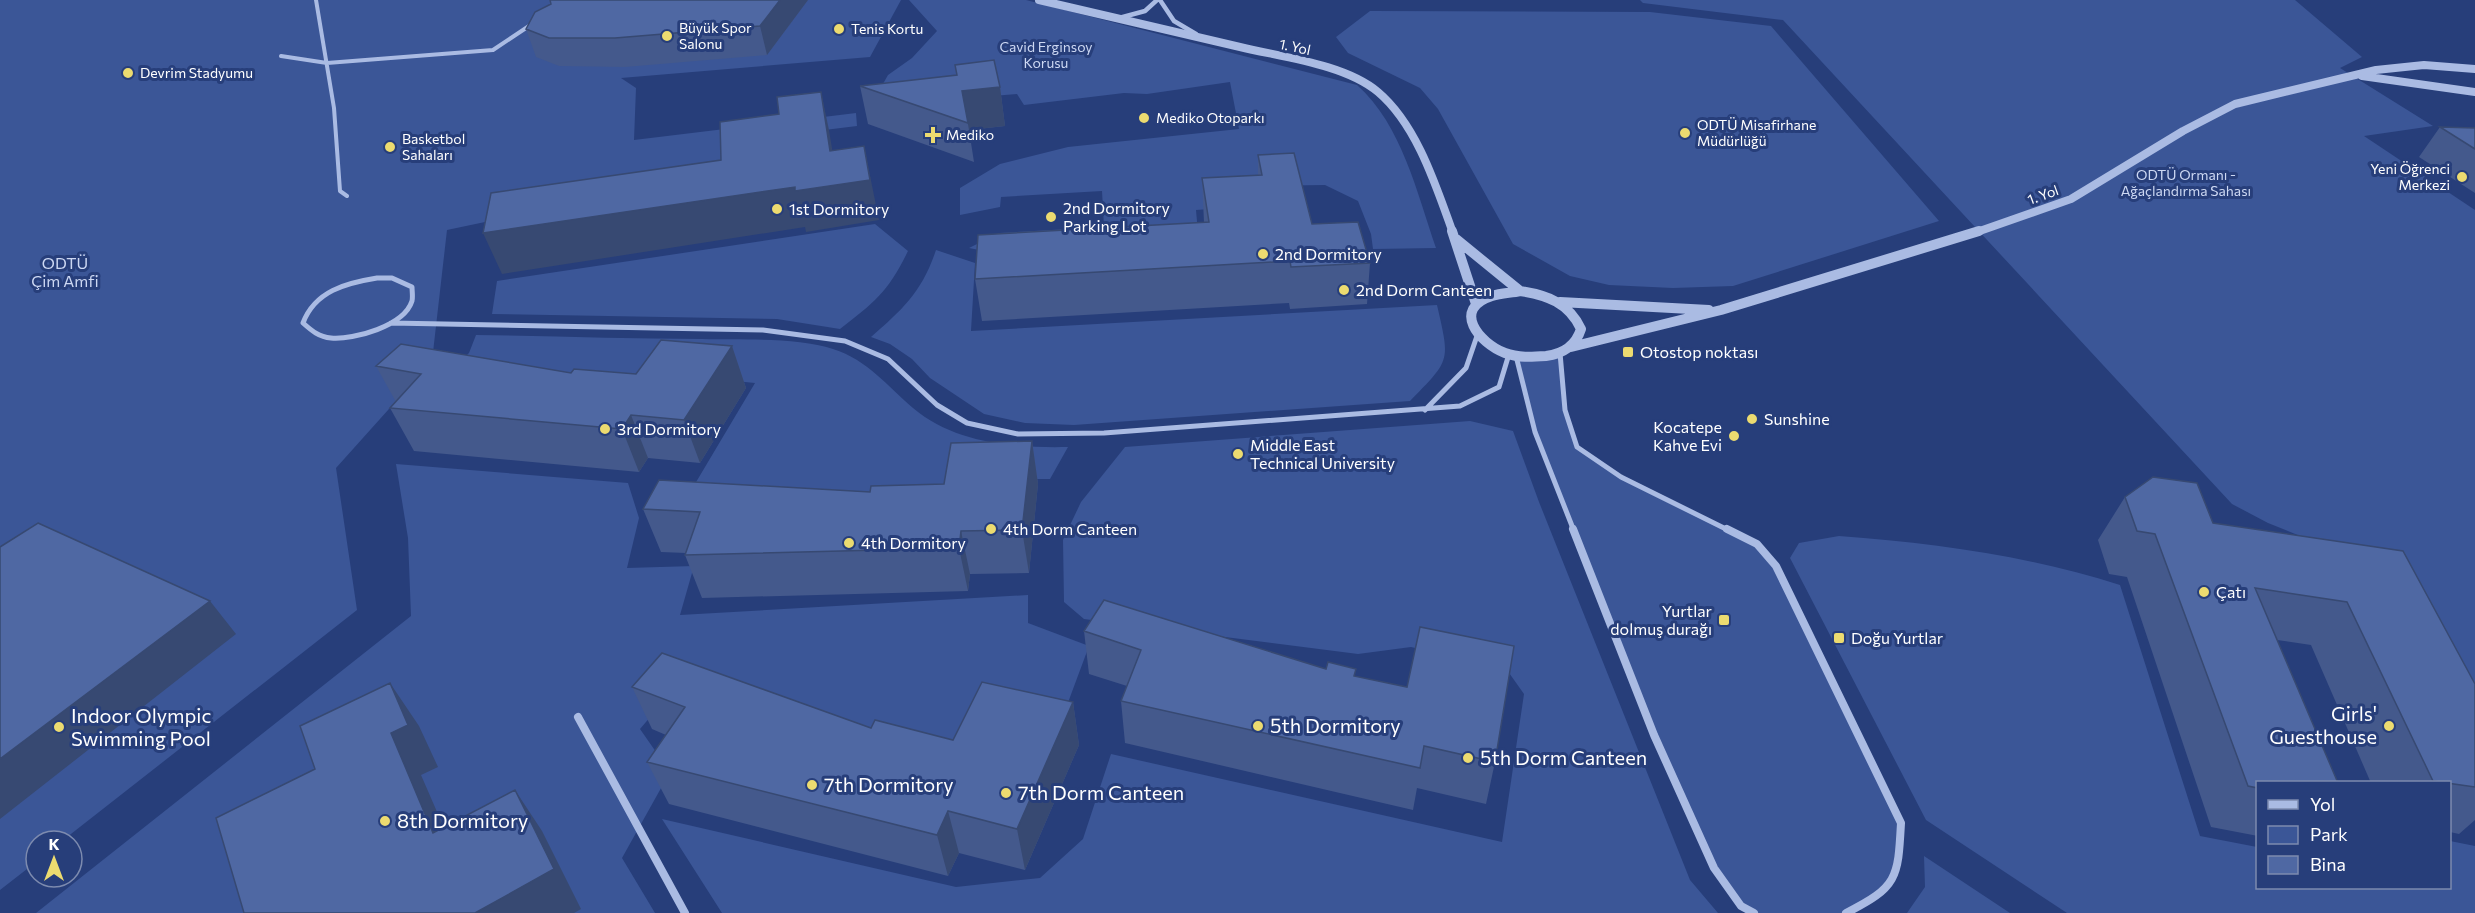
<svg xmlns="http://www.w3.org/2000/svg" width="2475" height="913" viewBox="0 0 2475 913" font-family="Commissioner,sans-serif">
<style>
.green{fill:#3b5697}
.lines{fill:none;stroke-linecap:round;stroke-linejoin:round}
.pedestrian{stroke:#aabbe3;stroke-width:4}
.minor-far2{stroke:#aabbe3;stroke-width:4.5}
.minor-far1{stroke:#aabbe3;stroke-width:5}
.minor{stroke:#aabbe3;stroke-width:8}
.tertiary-far1{stroke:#aabbe3;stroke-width:8}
.tertiary{stroke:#aabbe3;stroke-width:10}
.wall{fill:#44598c}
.shaded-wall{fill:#374972}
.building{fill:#4f68a3;stroke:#374972;stroke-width:1.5}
.poi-dot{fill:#ecdb70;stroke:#273e7a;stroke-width:2}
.labels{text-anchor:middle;stroke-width:6;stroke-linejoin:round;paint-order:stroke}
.far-poi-label{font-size:14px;fill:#fff;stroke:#273e7a;text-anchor:start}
.far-park-label{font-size:14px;fill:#cdd8f3;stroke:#273e7a}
.far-street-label{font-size:14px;fill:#fff;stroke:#273e7a}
.poi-label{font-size:16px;fill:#fff;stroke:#273e7a;text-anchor:start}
.park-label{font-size:16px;fill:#cdd8f3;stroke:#273e7a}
.near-poi-label{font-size:20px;fill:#fff;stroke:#273e7a;text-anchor:start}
</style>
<rect width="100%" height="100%" fill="#273e7a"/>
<path class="green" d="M 0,0 L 901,0 L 870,57 L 621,78 L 636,88 L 634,140 L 856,113 L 857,126 L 784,135 L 717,196 L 504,218 L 447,230 L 432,361 L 336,468 L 357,610 L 62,841 L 36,841 L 36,862 L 0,890 Z
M 909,0 L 1026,0 L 1357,85 C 1402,125 1417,193 1436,248 L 1373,249 L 1371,234 L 1358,201 L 1325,185 L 1257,186 L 1249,206 L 1196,210 L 1199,244 L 1015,257 L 969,248 L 999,233 L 1104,227 L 1102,191 L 1001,197 L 1000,207 L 960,215 L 960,188 L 1000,164 L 1068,147 L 1239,129 L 1230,82 L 1147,94 L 1124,93 L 1024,105 L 1017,94 L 968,98 L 875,98 L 888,75 L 912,58 L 937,31 Z
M 1640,0 L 2295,0 L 2362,57 L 2340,68 L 2433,126 L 2364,136 L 2475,210 L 2475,685 L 2369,564 L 2268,523 L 2232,504 L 1783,20 L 1643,3 Z
M 1370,11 L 1650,12 L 1771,26 L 1939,221 L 1733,286 L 1673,288 L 1609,285 L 1570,276 L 1513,244 L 1438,109 L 1420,88 L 1348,53 L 1336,37 Z
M 875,224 L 908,251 C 888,292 875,302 840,329 L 777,319 L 492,314 L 497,281 Z
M 936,250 L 975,263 L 971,331 L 1437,305 C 1450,362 1451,359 1410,401 L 1074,425 L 1025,423 L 984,414 L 930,378 L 912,359 L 890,344 L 871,337 C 903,309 922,292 936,250 Z
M 476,335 C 551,336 627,339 702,339 C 740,340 798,337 833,349 C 868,360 887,386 913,408 C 956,444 1015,448 1068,447 L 1050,479 L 945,479 L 938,519 L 683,504 L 755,383 L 675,375 L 441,380 L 469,353 Z
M 1560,353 L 1565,410 L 1578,447 L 1621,477 L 1757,544 L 1776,566 L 1901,823 L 1898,867 L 1888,884 L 1846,913 L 1754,913 L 1741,906 L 1714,868 L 1654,735 L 1535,432 L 1516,356 Z
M 1470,421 L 1513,431 L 1539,502 L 1690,880 L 1718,913 L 722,913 L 662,819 L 956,887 L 1040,878 L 1083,839 L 1111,754 L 1502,842 L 1524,694 L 1507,670 L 1411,647 L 1358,654 L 1084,619 L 1064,602 L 1063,540 L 1081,502 L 1125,447 Z
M 396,464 L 628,483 L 639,518 L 627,568 L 694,566 L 680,615 L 1028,595 L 1028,623 L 1089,646 L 1063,716 L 953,769 L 681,681 L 640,729 L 670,772 L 622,858 L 655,913 L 36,913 L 411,616 L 408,538 Z
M 1839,536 C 1935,543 2029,556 2120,585 L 2200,836 L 2257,847 L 2258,888 L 2450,888 L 2450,841 L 2475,846 L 2475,913 L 2067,913 L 1926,820 L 1790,558 L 1799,543 Z
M 1924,856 L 2010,913 L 1907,913 L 1925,887 Z"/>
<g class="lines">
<path class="pedestrian" d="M 316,0 L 334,108 L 340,191 L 347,196
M 281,56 L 327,63 L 493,50 L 532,24"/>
<path class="minor-far2" d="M 1160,0 L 1174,21 L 1196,34
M 1119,18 L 1145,11 L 1157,0"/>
<path class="minor-far1" d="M 377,278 L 392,278 L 412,287 C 412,291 413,297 412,301 C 404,326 354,340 331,338 C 319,337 312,331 303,323 C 315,291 346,283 377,278 Z
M 391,323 L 763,330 L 845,341 L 888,359 L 937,405 L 967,423 L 1018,434 L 1104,433 L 1460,406 L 1499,387 L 1509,354
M 1560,353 L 1565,410 L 1577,447 L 1621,477 L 1730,531
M 1516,356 L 1535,432 L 1574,531
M 1425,410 L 1466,368 L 1477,336"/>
<path class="minor" d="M 1573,529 L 1654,735 L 1714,868 L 1741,906 L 1754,913
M 1727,529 L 1757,544 L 1776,566 L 1901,823 C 1898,878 1898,887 1846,913
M 578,717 L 685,913"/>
<path class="tertiary-far1" d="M 1039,0 C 1106,16 1173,31 1240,47 C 1281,57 1345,64 1378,92 C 1417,125 1436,186 1453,233
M 2362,76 L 2475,92
M 1974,233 L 2071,199 L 2183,131 L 2235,104 L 2376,70 L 2424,65 L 2475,69"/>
<path class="tertiary" d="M 1452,231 L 1476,304
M 1456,239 L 1520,291
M 1520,291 C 1547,295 1569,303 1581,329 C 1576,345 1563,354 1546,356 C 1532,357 1518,358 1505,353 C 1479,343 1451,309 1492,296 C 1501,293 1511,293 1520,291 Z
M 1560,302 L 1709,310
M 1571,347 L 1721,310 L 1979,231"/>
</g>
<path class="wall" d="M 550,0 L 808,0 L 767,55 L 625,67 L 559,66 L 536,57 L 526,29 L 551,4 Z
M 860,86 L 1000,87 L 1005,126 L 969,130 L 974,162 L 868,124 Z
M 2440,127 L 2475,128 L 2475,193 L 2419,157 Z
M 1258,155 L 1312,224 L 1370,263 L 1367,304 L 1290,309 L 1289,303 L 982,321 L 975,279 L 1204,223 L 1202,178 L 1258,175 Z
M 732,346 L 746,388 L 700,463 L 648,458 L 639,472 L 414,451 L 390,408 L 396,402 L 376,366 L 571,373 L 636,374 Z
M 1032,441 L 1038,484 L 1029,573 L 970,574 L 968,591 L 702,598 L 685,555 L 686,553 L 661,552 L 643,509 L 870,492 L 944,484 Z
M 2125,497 L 2213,523 L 2403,551 L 2475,684 L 2475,820 L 2459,834 L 2450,832 L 2450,783 L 2371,783 L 2311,645 L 2277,640 L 2258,783 L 2258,836 L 2211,827 L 2127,577 L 2109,574 L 2098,540 Z
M 1084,631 L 1326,669 L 1355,676 L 1495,762 L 1486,804 L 1417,788 L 1413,810 L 1125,743 L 1121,701 L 1127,686 L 1089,674 Z
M 632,687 L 871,728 L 953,740 L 1073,702 L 1079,745 L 1025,870 L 959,853 L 948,876 L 669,804 L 647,762 L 666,735 L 652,729 Z"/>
<path class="shaded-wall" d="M 780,0 L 808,0 L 767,55 L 760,26 Z
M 1000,87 L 1005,126 L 969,130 L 962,91 Z
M 821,92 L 829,130 L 838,185 L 864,146 L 879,220 L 806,232 L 805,227 L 502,274 L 483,233 L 830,151 Z
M 732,346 L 746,388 L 700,463 L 684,420 Z
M 631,415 L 648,458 L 639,472 L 622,429 Z
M 1032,441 L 1038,484 L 1029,573 L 1022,530 Z
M 961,531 L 970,574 L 968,591 L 959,548 Z
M 210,601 L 236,634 L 0,819 L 0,759 Z
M 390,683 L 419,726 L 438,767 L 421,775 L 464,874 L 433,833 L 391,733 Z
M 1073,702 L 1079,745 L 1025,870 L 1017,829 Z
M 515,790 L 542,831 L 581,909 L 574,913 L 475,913 Z
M 948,811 L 959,853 L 948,876 L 937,835 Z"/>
<path class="building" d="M 550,0 L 780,0 L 760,26 L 615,38 L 549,38 L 526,29 L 535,12 L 551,4 Z
M 994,60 L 1000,87 L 962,91 L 968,123 L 860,86 L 957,75 L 955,65 Z
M 821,92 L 830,151 L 864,146 L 870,180 L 795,191 L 795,187 L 483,233 L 491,193 L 721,160 L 720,122 L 779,114 L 777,97 Z
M 2440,127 L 2475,128 L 2475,149 Z
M 1294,153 L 1312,224 L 1358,222 L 1370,263 L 1291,267 L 1290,261 L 975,279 L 978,235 L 1209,222 L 1202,178 L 1262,175 L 1258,155 Z
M 661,340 L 732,346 L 684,420 L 631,415 L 622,429 L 390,408 L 421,374 L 376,366 L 401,344 L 571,373 L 574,369 L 636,374 Z
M 1032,441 L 1022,530 L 961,531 L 959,548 L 685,555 L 700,512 L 643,509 L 659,480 L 870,492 L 871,486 L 944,484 L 951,443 Z
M 2153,477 L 2197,483 L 2213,523 L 2403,551 L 2475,684 L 2475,787 L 2433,781 L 2347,602 L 2255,588 L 2338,783 L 2258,783 L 2258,788 L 2248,786 L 2155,534 L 2137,531 L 2125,497 Z
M 38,523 L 210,601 L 0,759 L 0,547 Z
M 1104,600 L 1326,669 L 1328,662 L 1356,669 L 1354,676 L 1407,687 L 1420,627 L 1514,646 L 1495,762 L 1424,746 L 1420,768 L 1121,701 L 1141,650 L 1084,631 Z
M 662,653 L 871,728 L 875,720 L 953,740 L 982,682 L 1073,702 L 1017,829 L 948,811 L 937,835 L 647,762 L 685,707 L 632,687 Z
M 390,683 L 408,725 L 391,733 L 433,833 L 515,790 L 554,869 L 475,913 L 244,913 L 216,818 L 315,769 L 300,726 Z"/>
<g class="poi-dot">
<circle cx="839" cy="29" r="6"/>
<circle cx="667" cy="36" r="6"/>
<circle cx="128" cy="73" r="6"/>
<circle cx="1144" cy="118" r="6"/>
<circle cx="1685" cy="133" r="6"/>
<path d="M930 126h6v6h6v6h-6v6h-6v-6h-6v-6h6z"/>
<circle cx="390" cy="147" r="6"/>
<circle cx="2462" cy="177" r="6"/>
<circle cx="777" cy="209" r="6"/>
<circle cx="1051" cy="217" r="6"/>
<circle cx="1263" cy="254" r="6"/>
<circle cx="1344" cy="290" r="6"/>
<rect x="1622" y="346" width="12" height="12" rx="3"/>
<circle cx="1752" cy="419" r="6"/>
<circle cx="605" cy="429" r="6"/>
<circle cx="1734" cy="436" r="6"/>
<circle cx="1238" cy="454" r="6"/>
<circle cx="991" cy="529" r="6"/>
<circle cx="849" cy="543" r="6"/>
<circle cx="2204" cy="592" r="6"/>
<rect x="1718" y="614" width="12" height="12" rx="3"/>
<rect x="1833" y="632" width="12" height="12" rx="3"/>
<circle cx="1258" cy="726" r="6"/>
<circle cx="2389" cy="726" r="6"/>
<circle cx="59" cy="727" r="6"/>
<circle cx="1468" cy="758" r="6"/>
<circle cx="812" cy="785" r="6"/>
<circle cx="1006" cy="793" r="6"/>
<circle cx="385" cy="821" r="6"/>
</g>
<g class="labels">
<g class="far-poi-label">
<text x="679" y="33">Büyük Spor<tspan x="679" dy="16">Salonu</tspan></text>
<text x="851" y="34">Tenis Kortu</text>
<text x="140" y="78">Devrim Stadyumu</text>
<text x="1156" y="123">Mediko Otoparkı</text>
<text x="1697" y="130">ODTÜ Misafirhane<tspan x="1697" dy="16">Müdürlüğü</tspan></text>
<text x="946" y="140">Mediko</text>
<text x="402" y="144">Basketbol<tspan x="402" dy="16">Sahaları</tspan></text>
<text x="2450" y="174" text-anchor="end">Yeni Öğrenci<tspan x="2450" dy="16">Merkezi</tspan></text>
</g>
<g class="far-park-label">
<text x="1046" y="52">Cavid Erginsoy<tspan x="1046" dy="16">Korusu</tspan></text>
<text x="2186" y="180">ODTÜ Ormanı -<tspan x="2186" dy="16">Ağaçlandırma Sahası</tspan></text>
</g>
<g class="far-street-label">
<text transform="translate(1295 47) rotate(12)" y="5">1. Yol</text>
<text transform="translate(2043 195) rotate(-20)" y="5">1. Yol</text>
</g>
<g class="poi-label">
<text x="1063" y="214">2nd Dormitory<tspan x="1063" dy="18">Parking Lot</tspan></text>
<text x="789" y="215">1st Dormitory</text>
<text x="1275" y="260">2nd Dormitory</text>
<text x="1356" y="296">2nd Dorm Canteen</text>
<text x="1640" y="358">Otostop noktası</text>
<text x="1764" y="425">Sunshine</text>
<text x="1722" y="433" text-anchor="end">Kocatepe<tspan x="1722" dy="18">Kahve Evi</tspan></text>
<text x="617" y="435">3rd Dormitory</text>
<text x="1250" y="451">Middle East<tspan x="1250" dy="18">Technical University</tspan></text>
<text x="1003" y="535">4th Dorm Canteen</text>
<text x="861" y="549">4th Dormitory</text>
<text x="2216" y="598">Çatı</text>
<text x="1712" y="617" text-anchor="end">Yurtlar<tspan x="1712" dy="18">dolmuş durağı</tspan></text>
<text x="1851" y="644">Doğu Yurtlar</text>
</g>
<g class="park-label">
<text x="65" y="269">ODTÜ<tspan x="65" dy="18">Çim Amfi</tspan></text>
</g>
<g class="near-poi-label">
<text x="2377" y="721" text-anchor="end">Girls'<tspan x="2377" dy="23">Guesthouse</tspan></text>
<text x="71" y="723">Indoor Olympic<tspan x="71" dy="23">Swimming Pool</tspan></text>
<text x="1270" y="733">5th Dormitory</text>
<text x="1480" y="765">5th Dorm Canteen</text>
<text x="824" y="792">7th Dormitory</text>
<text x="1018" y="800">7th Dorm Canteen</text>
<text x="397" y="828">8th Dormitory</text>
</g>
</g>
<rect x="2256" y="781" width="195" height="108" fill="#273e7a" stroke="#7d8baf" stroke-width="1.5"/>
<rect x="2268" y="800" width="30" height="9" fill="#aabbe3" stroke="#7d8baf" stroke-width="1.5"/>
<text x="2310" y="811" font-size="18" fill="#ffffff">Yol</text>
<rect x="2268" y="826" width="30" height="18" fill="#3b5697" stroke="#7d8baf" stroke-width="1.5"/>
<text x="2310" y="841" font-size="18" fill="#ffffff">Park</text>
<rect x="2268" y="856" width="30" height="18" fill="#4f68a3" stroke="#7d8baf" stroke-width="1.5"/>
<text x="2310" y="871" font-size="18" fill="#ffffff">Bina</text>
<g transform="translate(54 859)"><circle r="28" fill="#273e7a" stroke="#7d8baf" stroke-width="1.5"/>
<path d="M0-4.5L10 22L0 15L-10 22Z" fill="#ecdb70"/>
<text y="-9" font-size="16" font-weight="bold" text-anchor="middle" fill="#ffffff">K</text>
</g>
</svg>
